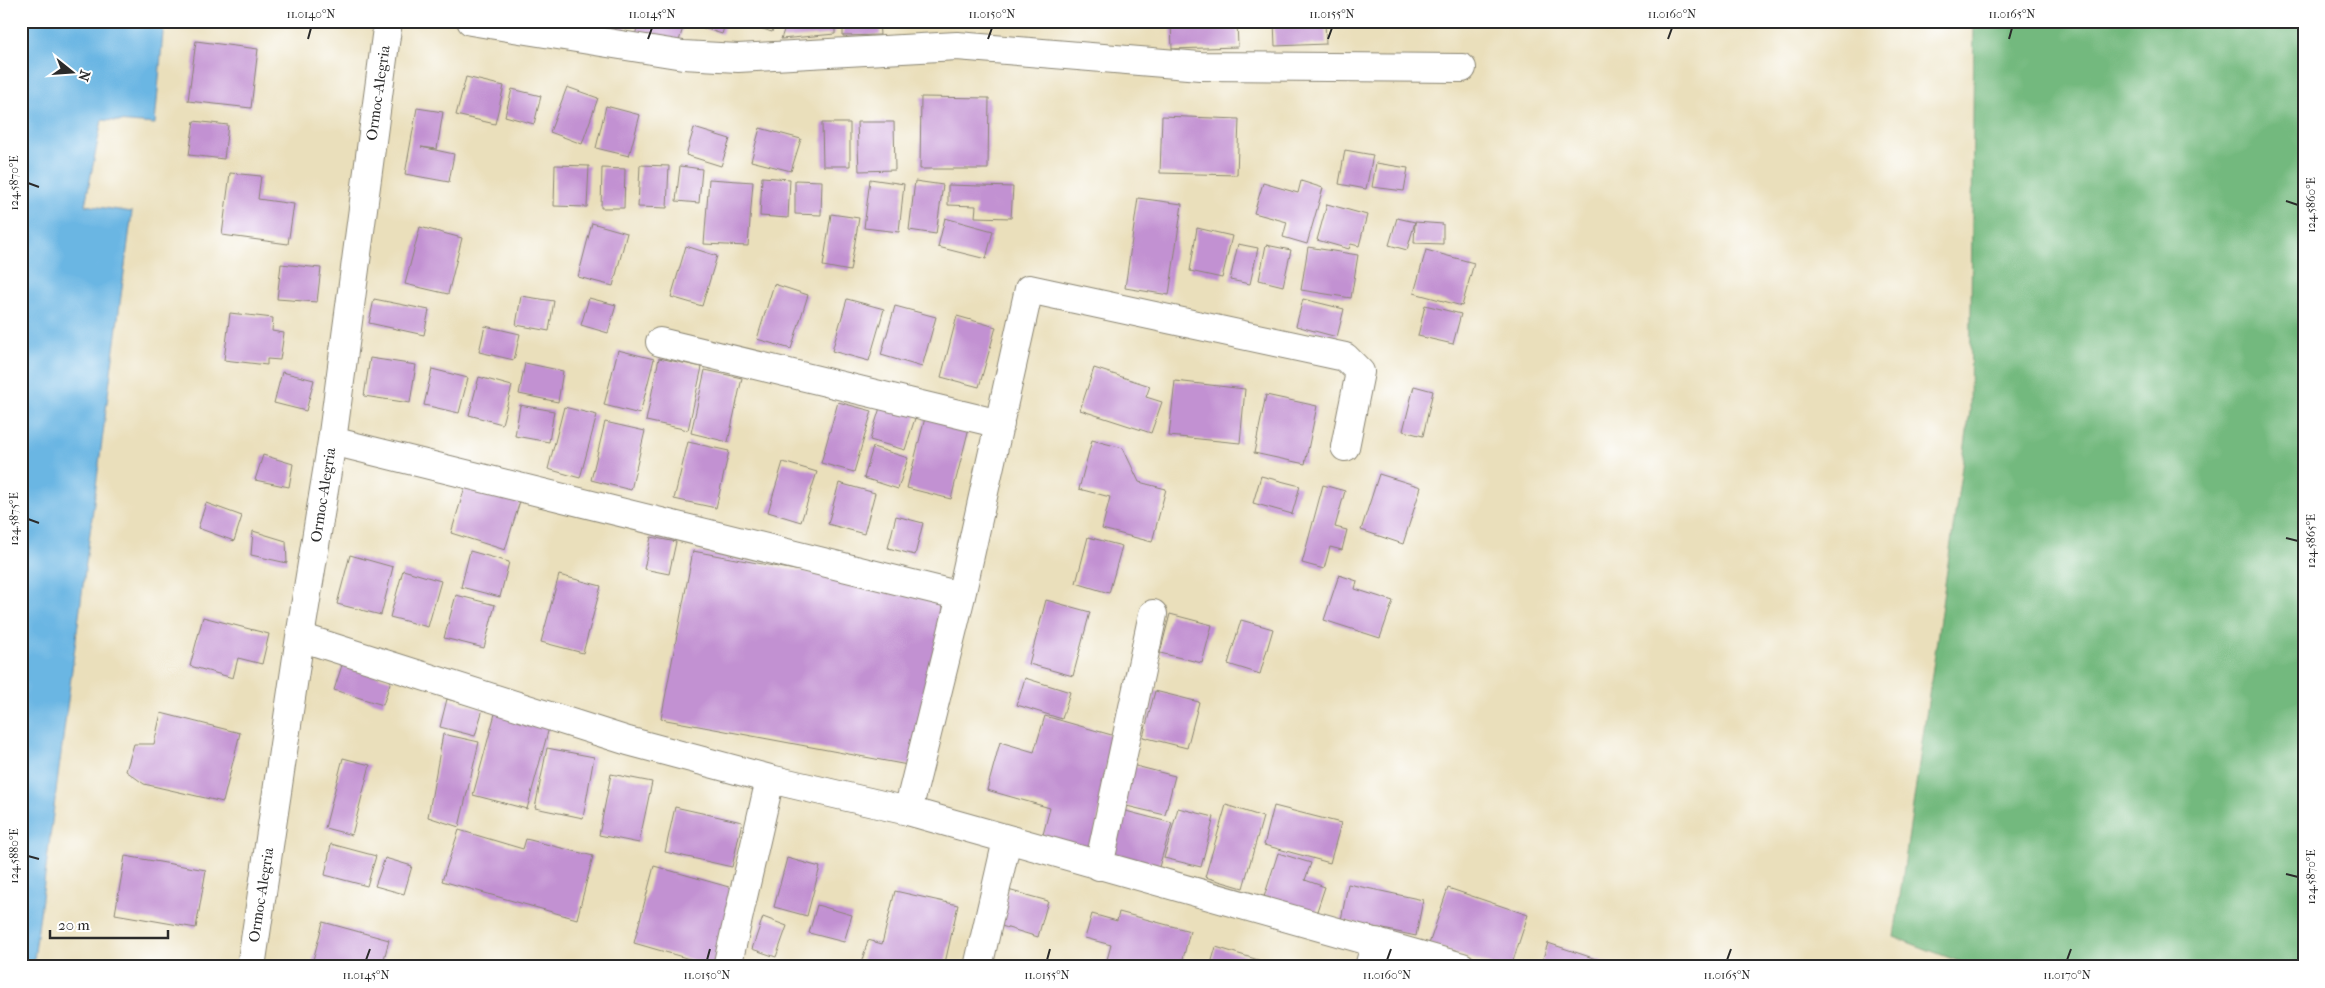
<svg xmlns="http://www.w3.org/2000/svg" width="2325" height="988" viewBox="0 0 2325 988" font-family="'IM FELL French Canon',serif">
<style>
.forest{fill:#73b97e;stroke:#4f7254}
.water{fill:#6ab6e3;stroke:#4a7087}
.building{fill:#c291d2}
.lines{fill:none;stroke-linecap:round;stroke-linejoin:round}
.minor-casing{stroke:#8a8573;stroke-width:30}
.minor{stroke:#fff;stroke-width:28}
.ticks{fill:none;stroke:#2b2b2b;stroke-width:2}
.labels{text-anchor:middle;stroke-width:4.5;stroke-linejoin:round;paint-order:stroke}
.street-label{font-size:15px;fill:#2b2b2b;stroke:#fff}
.neatline{fill:none;stroke:#2b2b2b;stroke-width:2}
.ticks-label{font-size:12px;text-anchor:middle;fill:#2b2b2b}
</style>
<rect width="100%" height="100%" fill="#fff"/>
<filter id="ink" filterUnits="userSpaceOnUse"><feTurbulence type="fractalNoise" baseFrequency=".02" numOctaves="2"/><feDisplacementMap in="SourceGraphic" scale="10" xChannelSelector="R" yChannelSelector="G"/><feConvolveMatrix kernelMatrix="1 2 1 2 8 2 1 2 1" color-interpolation-filters="sRGB"/></filter>
<filter id="wash" filterUnits="userSpaceOnUse"><feTurbulence type="fractalNoise" baseFrequency=".0096" numOctaves="4" result="noise"/><feDisplacementMap in="SourceGraphic" scale="20" xChannelSelector="R" yChannelSelector="G"/><feGaussianBlur stdDeviation="1.12" result="paint"/><feColorMatrix in="noise" values="0 0 0 0 0 0 0 0 0 0 0 0 0 0 0 0 0 1.4 0 .05"/><feComposite in="paint" operator="in"/></filter>
<g filter="url(#wash)">
<rect width="100%" height="100%" fill="#eadfbb"/>
<path class="forest" d="M 1974,21 L 2304,21 L 2304,967 L 1974,967 L 1894,937 L 1970,411 Z"/>
<path class="water" d="M 21,21 L 164,21 L 155,124 L 102,120 L 85,205 L 132,212 L 33,967 L 21,967 Z"/>
<g id="blocks">
<path class="building" d="M 584,21 L 628,21 L 621,44 L 581,31 Z
M 639,21 L 685,21 L 676,51 L 634,39 Z
M 698,21 L 726,21 L 722,34 L 697,26 Z
M 739,21 L 775,21 L 772,32 Z
M 787,21 L 835,21 L 835,34 L 781,39 Z
M 843,21 L 879,21 L 880,35 L 843,36 Z
M 1171,21 L 1237,21 L 1238,47 L 1172,49 Z
M 1274,21 L 1325,21 L 1326,44 L 1275,46 Z
M 196,41 L 258,49 L 251,108 L 188,101 Z
M 466,77 L 504,86 L 495,124 L 456,115 Z
M 567,87 L 598,98 L 582,144 L 550,132 Z
M 512,89 L 541,96 L 534,124 L 505,116 Z
M 921,97 L 989,98 L 988,169 L 920,169 Z
M 606,106 L 640,115 L 629,156 L 596,148 Z
M 417,108 L 443,112 L 437,149 L 421,147 L 454,154 L 449,182 L 405,174 Z
M 1162,116 L 1239,119 L 1237,175 L 1160,173 Z
M 194,121 L 228,125 L 224,159 L 189,155 Z
M 857,122 L 894,122 L 895,170 L 859,171 Z
M 822,123 L 850,123 L 850,166 L 823,166 Z
M 694,128 L 730,139 L 721,166 L 686,155 Z
M 760,128 L 801,139 L 791,171 L 751,161 Z
M 1345,150 L 1373,155 L 1366,189 L 1339,184 Z
M 1376,163 L 1408,168 L 1404,191 L 1372,187 Z
M 555,165 L 589,166 L 587,207 L 554,206 Z
M 640,165 L 669,166 L 667,208 L 638,207 Z
M 680,166 L 702,169 L 699,203 L 676,201 Z
M 602,168 L 625,169 L 624,208 L 601,208 Z
M 230,173 L 261,176 L 258,199 L 294,204 L 288,244 L 222,235 Z
M 762,177 L 790,179 L 788,218 L 760,216 Z
M 709,179 L 753,182 L 748,246 L 704,244 Z
M 870,179 L 904,184 L 899,232 L 864,228 Z
M 795,180 L 822,181 L 821,215 L 795,214 Z
M 915,181 L 943,185 L 936,234 L 909,230 Z
M 1301,181 L 1323,188 L 1307,244 L 1283,237 L 1287,222 L 1254,213 L 1263,183 L 1298,193 Z
M 948,185 L 1013,187 L 1011,218 L 975,217 L 976,206 L 948,205 Z
M 1138,198 L 1182,204 L 1169,295 L 1125,288 Z
M 1327,204 L 1367,215 L 1359,246 L 1351,244 L 1349,249 L 1317,240 Z
M 831,214 L 859,218 L 850,271 L 823,266 Z
M 945,218 L 993,231 L 986,259 L 938,247 Z
M 1397,218 L 1415,222 L 1443,224 L 1443,244 L 1414,243 L 1415,222 L 1407,250 L 1389,245 Z
M 592,223 L 627,233 L 613,286 L 578,277 Z
M 420,227 L 462,238 L 448,294 L 405,284 Z
M 1197,228 L 1232,236 L 1222,278 L 1190,271 Z
M 1238,244 L 1258,248 L 1250,284 L 1230,280 Z
M 1266,245 L 1291,250 L 1283,286 L 1259,280 Z
M 686,246 L 717,256 L 702,306 L 671,297 Z
M 1308,247 L 1358,255 L 1351,298 L 1301,290 Z
M 1426,250 L 1474,263 L 1462,306 L 1414,293 Z
M 281,264 L 321,268 L 317,302 L 277,299 Z
M 774,284 L 808,295 L 791,349 L 757,339 Z
M 521,296 L 554,301 L 549,331 L 516,325 Z
M 589,298 L 616,305 L 608,333 L 581,325 Z
M 374,299 L 429,310 L 424,335 L 369,323 Z
M 847,299 L 884,309 L 869,361 L 832,351 Z
M 1303,299 L 1344,309 L 1337,337 L 1296,326 Z
M 1425,305 L 1461,314 L 1453,344 L 1418,336 Z
M 895,306 L 936,317 L 922,367 L 881,355 Z
M 230,313 L 273,318 L 272,331 L 284,333 L 280,360 L 267,359 L 267,365 L 224,360 Z
M 957,316 L 996,327 L 979,387 L 941,377 Z
M 485,326 L 520,334 L 514,360 L 479,352 Z
M 618,350 L 654,359 L 640,414 L 604,405 Z
M 370,358 L 416,365 L 410,403 L 364,396 Z
M 659,358 L 702,367 L 688,430 L 646,421 Z
M 525,363 L 563,371 L 558,402 L 519,394 Z
M 1094,368 L 1150,386 L 1146,397 L 1162,402 L 1151,433 L 1080,410 Z
M 432,369 L 468,378 L 459,413 L 424,405 Z
M 705,370 L 742,378 L 728,442 L 691,433 Z
M 282,372 L 314,380 L 306,411 L 274,403 Z
M 479,377 L 512,386 L 502,424 L 469,415 Z
M 1175,381 L 1245,389 L 1240,443 L 1169,436 Z
M 1414,386 L 1433,391 L 1423,436 L 1403,431 Z
M 1266,395 L 1317,406 L 1305,464 L 1254,453 Z
M 882,401 L 917,412 L 905,450 L 870,440 Z
M 838,402 L 872,411 L 854,472 L 821,463 Z
M 520,405 L 554,411 L 549,442 L 515,436 Z
M 564,407 L 597,415 L 580,478 L 548,469 Z
M 926,414 L 970,424 L 951,499 L 907,488 Z
M 605,422 L 645,431 L 631,490 L 591,480 Z
M 1092,440 L 1123,448 L 1139,482 L 1166,489 L 1152,542 L 1102,529 L 1110,497 L 1079,489 Z
M 688,442 L 729,451 L 716,508 L 674,499 Z
M 873,447 L 908,458 L 898,489 L 864,478 Z
M 263,455 L 293,464 L 289,487 L 255,480 Z
M 783,462 L 817,472 L 801,522 L 768,512 Z
M 1379,474 L 1421,487 L 1403,544 L 1361,530 Z
M 1261,476 L 1300,486 L 1292,514 L 1253,503 Z
M 839,483 L 875,493 L 864,534 L 828,524 Z
M 466,484 L 520,501 L 505,550 L 451,533 Z
M 1323,485 L 1345,491 L 1335,527 L 1347,530 L 1342,550 L 1330,547 L 1324,569 L 1302,563 Z
M 206,503 L 242,516 L 234,541 L 198,528 Z
M 896,516 L 923,523 L 915,555 L 888,548 Z
M 253,531 L 286,541 L 287,563 L 251,555 Z
M 651,537 L 676,542 L 669,574 L 644,569 Z
M 1088,537 L 1122,546 L 1109,593 L 1076,583 Z
M 470,551 L 509,562 L 500,597 L 461,587 Z
M 693,551 L 945,598 L 913,766 L 661,719 Z
M 350,555 L 393,567 L 381,615 L 337,604 Z
M 403,570 L 441,581 L 428,627 L 390,617 Z
M 559,575 L 601,586 L 583,653 L 541,642 Z
M 1339,575 L 1357,581 L 1355,589 L 1393,601 L 1380,638 L 1324,620 Z
M 456,595 L 495,605 L 484,648 L 444,638 Z
M 1046,600 L 1090,612 L 1073,676 L 1029,664 Z
M 1170,614 L 1212,625 L 1202,663 L 1160,653 Z
M 203,617 L 269,634 L 262,664 L 238,658 L 233,678 L 190,666 Z
M 1241,620 L 1273,629 L 1260,674 L 1228,664 Z
M 342,665 L 391,680 L 383,705 L 334,690 Z
M 1025,678 L 1070,692 L 1062,719 L 1017,705 Z
M 1155,691 L 1199,702 L 1187,748 L 1143,737 Z
M 447,699 L 483,709 L 475,736 L 440,727 Z
M 496,710 L 550,724 L 527,809 L 473,795 Z
M 161,713 L 240,733 L 223,802 L 144,784 L 126,771 L 134,744 L 154,744 Z
M 1045,716 L 1115,736 L 1102,781 L 1106,783 L 1089,860 L 1040,846 L 1050,808 L 987,790 L 1000,742 L 1034,752 Z
M 443,734 L 479,742 L 459,827 L 428,817 Z
M 547,748 L 594,757 L 583,818 L 535,808 Z
M 343,758 L 370,765 L 352,835 L 325,828 Z
M 1128,764 L 1175,776 L 1165,815 L 1118,804 Z
M 611,774 L 652,782 L 639,843 L 599,835 Z
M 1226,805 L 1263,817 L 1243,888 L 1205,877 Z
M 1274,806 L 1341,823 L 1330,863 L 1264,845 Z
M 675,807 L 742,822 L 732,867 L 665,852 Z
M 1178,808 L 1214,817 L 1201,867 L 1164,858 Z
M 1118,809 L 1172,823 L 1156,877 L 1103,862 Z
M 459,830 L 523,849 L 526,839 L 593,856 L 577,919 L 442,881 Z
M 331,844 L 376,856 L 367,886 L 325,875 Z
M 1278,853 L 1311,863 L 1305,880 L 1325,887 L 1316,914 L 1264,897 Z
M 125,856 L 206,870 L 196,928 L 115,914 Z
M 385,858 L 412,866 L 404,894 L 375,886 Z
M 787,858 L 820,867 L 807,916 L 774,907 Z
M 654,866 L 736,889 L 714,966 L 634,943 Z
M 1348,884 L 1423,900 L 1416,936 L 1341,920 Z
M 1448,888 L 1528,915 L 1511,967 L 1498,967 L 1429,944 Z
M 1008,890 L 1048,901 L 1038,937 L 998,925 Z
M 895,891 L 958,905 L 945,963 L 948,964 L 947,967 L 860,967 L 868,940 L 882,944 Z
M 817,905 L 852,915 L 844,942 L 809,933 Z
M 1119,912 L 1190,931 L 1181,967 L 1105,967 L 1111,945 L 1085,938 L 1092,914 L 1117,921 Z
M 763,917 L 787,926 L 776,957 L 752,949 Z
M 323,922 L 389,940 L 382,967 L 322,967 L 312,964 Z
M 1548,943 L 1617,966 L 1617,967 L 1540,967 Z
M 1216,947 L 1278,966 L 1278,967 L 1210,967 Z"/>
</g>
</g>
<g filter="url(#ink)">
<use href="#blocks" fill-opacity="0" stroke="#8a8573" stroke-width="1"/>
<g class="lines">
<defs>
<path id="minor" d="M 471,21 L 683,55 L 738,58 L 957,46 L 1200,66 L 1462,68
M 660,342 L 1000,424
M 332,441 L 961,596
M 300,637 L 628,741 L 770,779 L 908,811 L 1462,967
M 908,811 L 961,596 L 1029,289 L 1345,357 L 1360,372 L 1345,447
M 1099,866 L 1153,614
M 251,967 L 300,637 L 332,441 L 388,21
M 727,967 L 770,779
M 978,967 L 1007,840
M 1369,967 L 1376,942"/>
</defs>
<use href="#minor" class="minor-casing"/>
<use href="#minor" class="minor"/>
</g>
</g>
<path class="ticks" d="M 308,39 L 311,28M 648,39 L 652,28M 988,39 L 992,28M 1328,39 L 1332,28M 1668,39 L 1672,28M 2009,39 L 2012,28M 28,183 L 39,187M 2286,201 L 2298,205M 28,519 L 39,523M 2286,538 L 2298,541M 28,856 L 39,859M 2286,874 L 2298,877M 366,960 L 370,949M 707,960 L 710,949M 1047,960 L 1050,949M 1387,960 L 1391,949M 1727,960 L 1731,949M 2067,960 L 2071,949"/>
<g class="labels">
<g class="street-label">
<text transform="translate(378 93) rotate(-82)" y="5">Ormoc-Alegria</text>
<text transform="translate(323 495) rotate(-81)" y="5">Ormoc-Alegria</text>
<text transform="translate(261 895) rotate(-81)" y="5">Ormoc-Alegria</text>
</g>
</g>
<rect width="2325" height="988" fill="none" stroke="#fff" stroke-width="55"/>
<g transform="translate(72 72) rotate(107)" stroke="#ffffff" stroke-width="4" paint-order="stroke">
<path d="M0-4L9 19L0 12L-9 19Z" fill="#2b2b2b"/>
<text y="-8" font-size="14" font-weight="bold" text-anchor="middle" fill="#2b2b2b">N</text>
</g>
<path d="M50 930v8h118v-8" fill="none" stroke="#2b2b2b" stroke-width="2.5"/>
<text x="58" y="930" font-size="15" fill="#2b2b2b" stroke="#ffffff" stroke-width="4" paint-order="stroke">20 m</text>
<rect x="28" y="28" width="2270" height="932" class="neatline"/>
<g class="ticks-label">
<text x="311" y="18">11.0140°N</text>
<text x="652" y="18">11.0145°N</text>
<text x="992" y="18">11.0150°N</text>
<text x="1332" y="18">11.0155°N</text>
<text x="1672" y="18">11.0160°N</text>
<text x="2012" y="18">11.0165°N</text>
<text transform="translate(14 183) rotate(-90)" y="4">124.5870°E</text>
<text transform="translate(2311 205) rotate(-90)" y="4">124.5860°E</text>
<text transform="translate(14 519) rotate(-90)" y="4">124.5875°E</text>
<text transform="translate(2311 541) rotate(-90)" y="4">124.5865°E</text>
<text transform="translate(14 856) rotate(-90)" y="4">124.5880°E</text>
<text transform="translate(2311 877) rotate(-90)" y="4">124.5870°E</text>
<text x="366" y="979">11.0145°N</text>
<text x="707" y="979">11.0150°N</text>
<text x="1047" y="979">11.0155°N</text>
<text x="1387" y="979">11.0160°N</text>
<text x="1727" y="979">11.0165°N</text>
<text x="2067" y="979">11.0170°N</text>
</g>
</svg>
